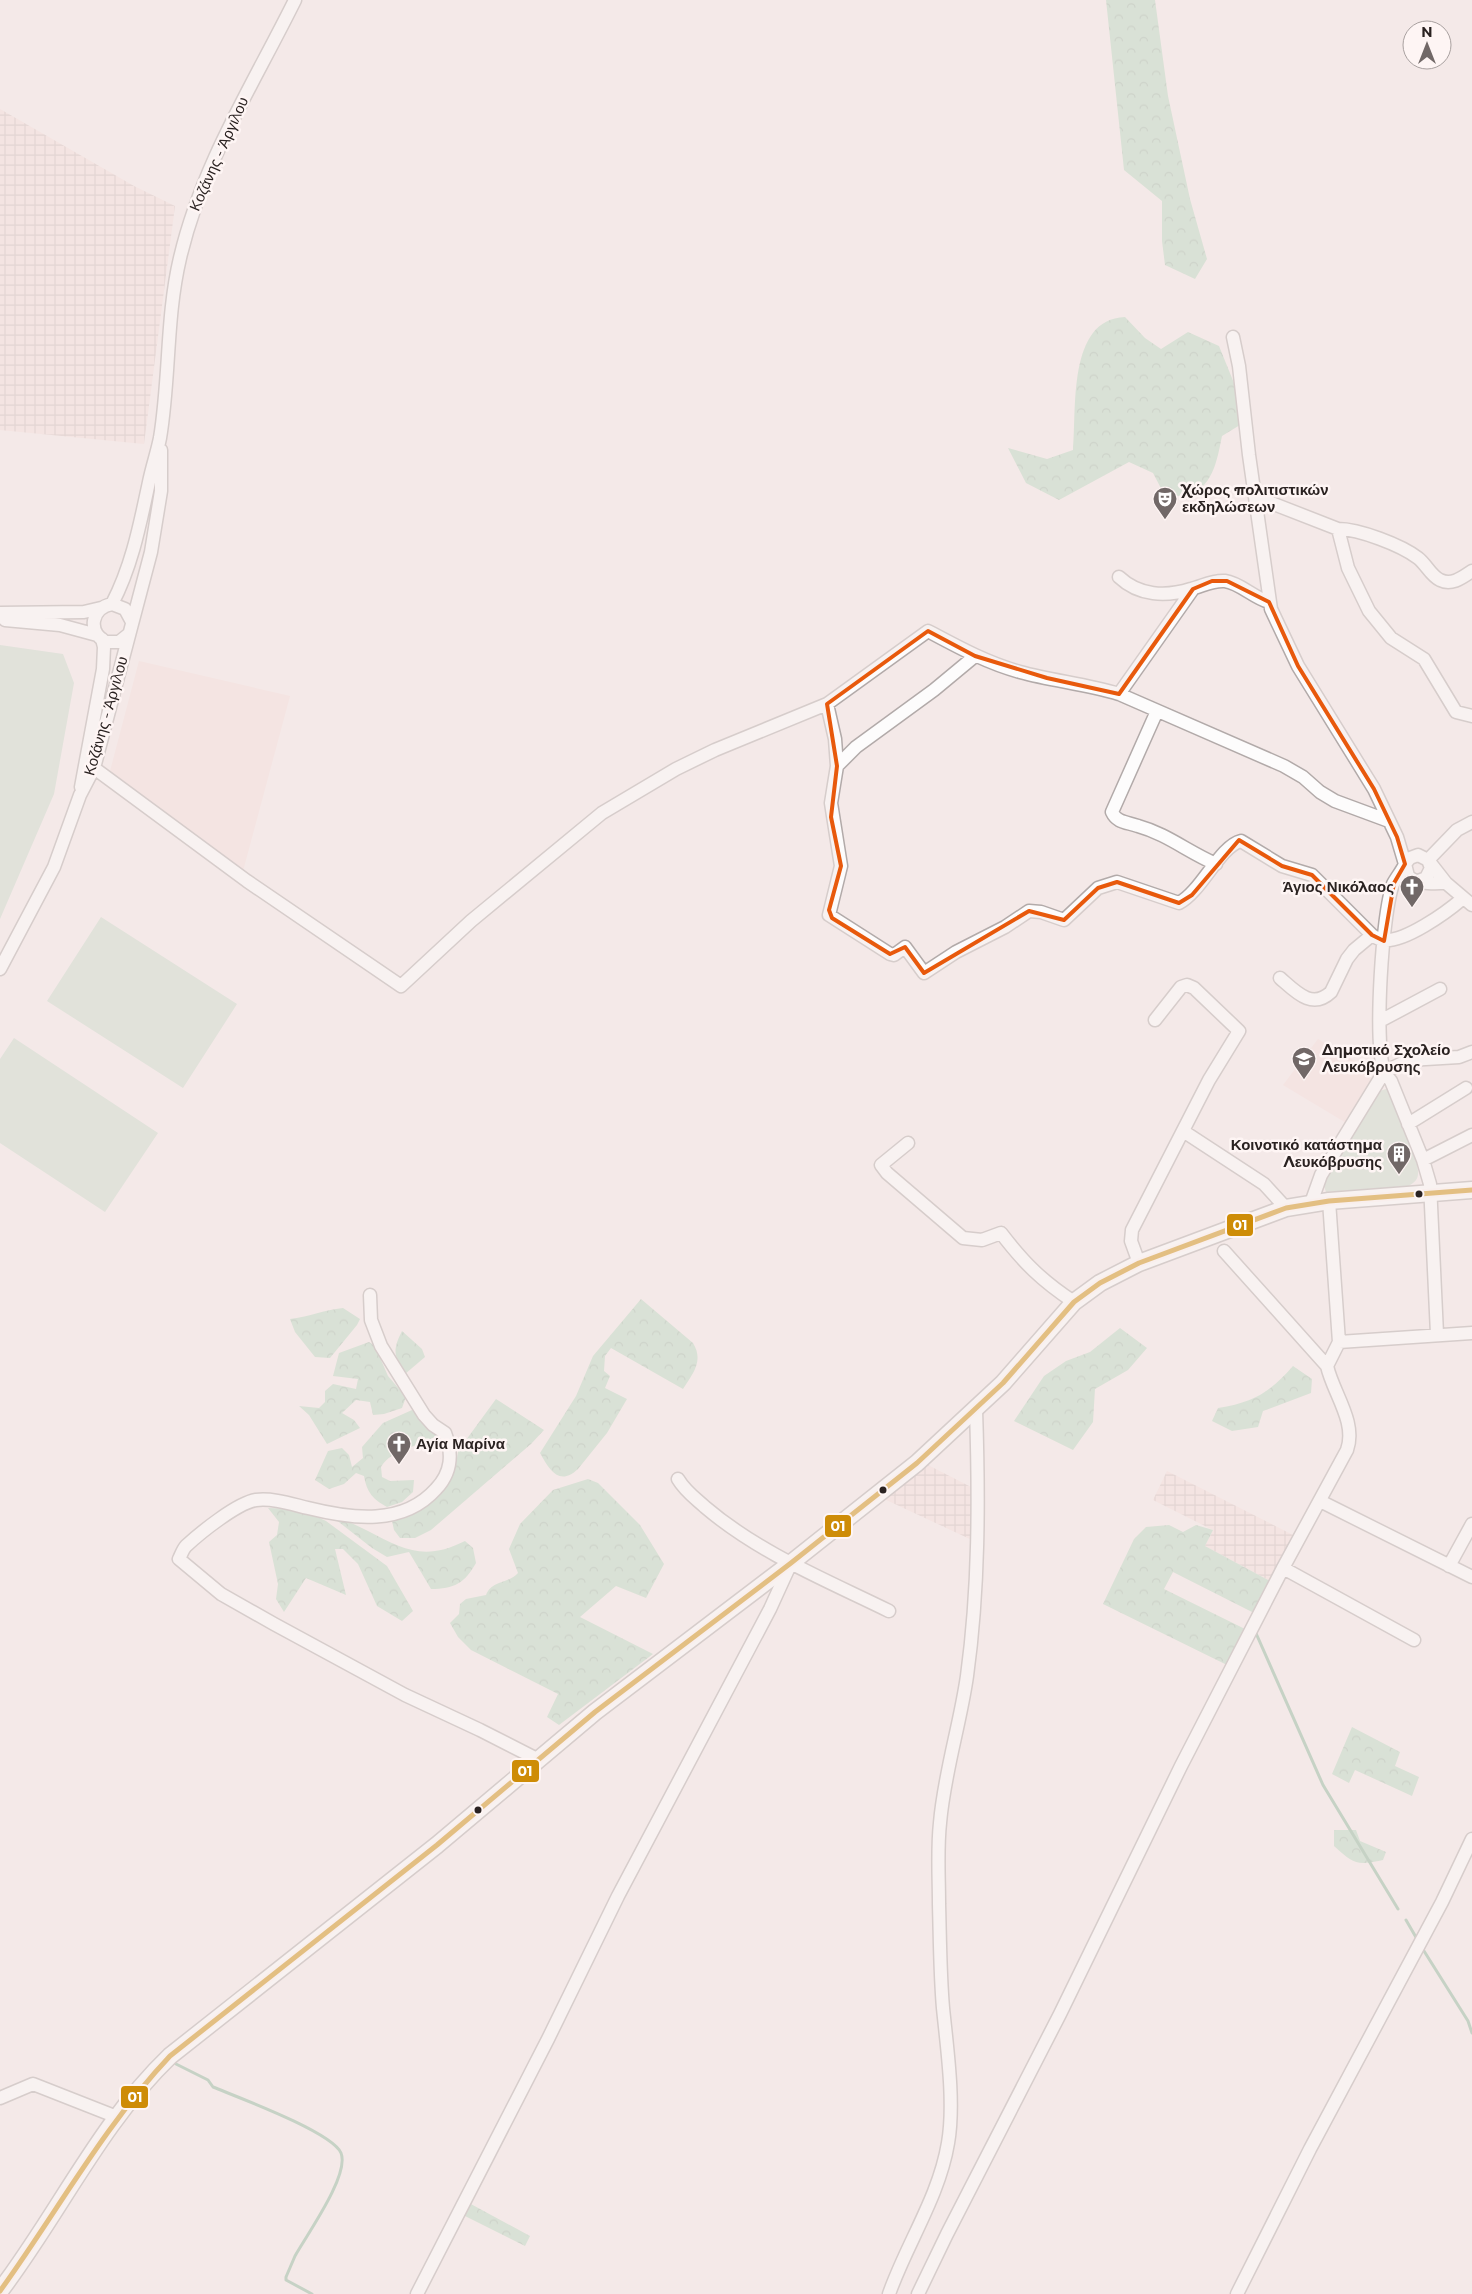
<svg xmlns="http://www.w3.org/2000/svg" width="1472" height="2294" viewBox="0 0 1472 2294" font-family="Montserrat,sans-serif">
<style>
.built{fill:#f3dddb}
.industrial{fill:url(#industrial-grid)}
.green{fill:#c9d9cb}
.forest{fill:url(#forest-crowns)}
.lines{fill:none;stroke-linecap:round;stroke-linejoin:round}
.stream{stroke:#8eb69c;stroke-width:3}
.minor-casing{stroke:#b2aaa9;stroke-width:15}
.major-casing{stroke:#b2aaa9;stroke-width:19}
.minor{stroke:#fdfcfc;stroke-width:12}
.major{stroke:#fdfcfc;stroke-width:16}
.bus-1-casing{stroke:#fef5f4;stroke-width:9}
.bus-1{stroke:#ce8c07;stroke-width:5}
.marked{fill:none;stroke:#e8590c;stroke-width:4;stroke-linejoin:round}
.bus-dot{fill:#2a2221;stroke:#fef5f4;stroke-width:2}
.labels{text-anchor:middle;stroke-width:5;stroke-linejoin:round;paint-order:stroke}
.street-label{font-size:15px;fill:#2a2221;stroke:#fef5f4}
.poi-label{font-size:15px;font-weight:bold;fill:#2a2221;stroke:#fef5f4;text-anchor:start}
.line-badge{stroke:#fef5f4;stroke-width:2}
.badge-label{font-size:14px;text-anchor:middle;font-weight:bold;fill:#fff}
</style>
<defs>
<pattern id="industrial-grid" width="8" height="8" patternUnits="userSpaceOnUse" patternTransform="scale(1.25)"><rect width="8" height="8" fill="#f3dddb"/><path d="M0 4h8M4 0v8" fill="none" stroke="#d0bdbc"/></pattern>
<pattern id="forest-crowns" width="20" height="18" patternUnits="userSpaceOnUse" patternTransform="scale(1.25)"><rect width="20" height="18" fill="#b9d7c1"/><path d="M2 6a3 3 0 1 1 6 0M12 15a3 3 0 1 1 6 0" fill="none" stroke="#9fb8a6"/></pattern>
</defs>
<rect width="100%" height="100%" fill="#f4e9e8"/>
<path class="built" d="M 139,661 L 290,696 L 243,871 L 109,775 Z
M 1318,1039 L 1371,1071 L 1371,1086 L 1348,1124 L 1283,1085 Z"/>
<path class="industrial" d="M 0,109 L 134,186 L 175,206 L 144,444 L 0,430 Z
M 926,1464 L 973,1488 L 972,1540 L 882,1498 Z
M 1167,1471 L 1295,1536 L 1270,1581 L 1205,1546 L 1213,1530 L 1153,1500 Z"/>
<path class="green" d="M 0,645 L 63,654 L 74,683 L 54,794 L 0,919 Z
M 101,917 L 237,1004 L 183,1088 L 47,1001 Z
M 14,1038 L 158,1133 L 105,1212 L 0,1143 L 0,1059 Z
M 1386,1089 L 1390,1090 C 1396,1106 1420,1161 1418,1174 C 1418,1180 1413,1183 1409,1186 L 1326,1192 L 1323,1183 L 1380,1091 Z"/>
<path class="forest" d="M 1106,0 L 1155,0 L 1168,96 L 1190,199 L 1207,259 L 1195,279 L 1165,265 L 1162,241 L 1162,201 L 1124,170 Z
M 1125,317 L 1145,338 L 1161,349 L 1188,332 L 1219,346 L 1236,388 L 1240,425 L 1222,436 C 1217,460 1213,490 1184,496 C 1178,497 1170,494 1164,494 L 1153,473 L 1129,462 L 1059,500 L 1026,483 L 1008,448 L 1047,459 L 1073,450 C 1077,410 1067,319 1125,317 Z
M 641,1299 L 693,1343 C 704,1361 693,1373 683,1389 L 611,1348 L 605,1356 L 604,1371 L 610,1376 L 605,1388 L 627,1399 L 607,1433 L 578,1469 C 559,1487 549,1469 540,1453 L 576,1396 L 593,1356 Z
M 343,1308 L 360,1319 L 357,1325 L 330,1358 L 315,1357 L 295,1332 L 290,1319 C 308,1317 324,1310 343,1308 Z
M 1120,1328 L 1147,1348 L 1128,1370 L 1095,1389 L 1093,1422 L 1073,1450 L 1014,1421 L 1044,1376 L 1066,1361 L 1090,1352 Z
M 402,1331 L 422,1349 L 425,1357 L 405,1374 C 394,1356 392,1351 402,1331 Z
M 369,1342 L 375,1346 L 388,1376 L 406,1397 L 402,1408 L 384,1414 L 373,1415 L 370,1402 L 356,1400 L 342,1413 L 354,1420 L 360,1428 L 327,1444 L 309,1415 L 299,1406 L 319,1408 L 325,1402 L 325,1391 L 333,1384 L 356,1389 L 358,1379 L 333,1376 L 339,1353 Z
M 1293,1366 L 1312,1379 L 1311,1393 L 1263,1411 L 1258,1427 L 1232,1431 L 1212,1421 L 1218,1408 C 1254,1402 1269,1393 1293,1366 Z
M 496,1399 L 544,1430 L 531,1444 L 431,1530 L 415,1538 L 400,1538 L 394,1530 L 392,1521 C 418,1507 447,1499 455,1467 C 457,1460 458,1452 459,1444 L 466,1440 Z
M 412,1410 L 420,1413 L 437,1435 C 420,1448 393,1447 381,1467 L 382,1477 L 390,1481 L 414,1480 L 413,1492 L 402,1502 L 387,1507 C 373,1499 367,1493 364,1476 L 356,1473 L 344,1484 L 329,1489 L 315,1480 L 328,1451 L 342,1448 L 349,1455 L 352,1467 L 363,1458 L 362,1447 L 383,1423 Z
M 588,1479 L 598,1483 L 640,1525 L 664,1564 L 646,1598 L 616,1586 L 580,1617 L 653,1654 L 559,1725 L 547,1717 L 558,1694 L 471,1650 L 458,1637 L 450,1623 L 459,1614 L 460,1604 L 466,1599 L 486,1595 C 492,1580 508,1584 518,1573 L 509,1549 L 520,1524 L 553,1490 Z
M 268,1508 C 288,1508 308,1512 326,1521 L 387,1566 L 413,1611 L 402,1621 L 377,1606 L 358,1564 L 343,1549 L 335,1549 L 346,1595 L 306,1578 L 284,1612 L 276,1599 L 278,1584 L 269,1542 L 277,1535 L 279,1522 Z
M 335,1519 C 347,1520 358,1526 368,1531 C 404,1550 425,1561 465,1541 L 473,1548 L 476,1563 C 465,1583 454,1589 431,1589 L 409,1552 L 387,1557 L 372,1548 Z
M 1169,1525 L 1183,1532 L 1196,1525 L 1213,1530 L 1205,1546 L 1270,1581 L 1254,1613 L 1173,1572 L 1164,1589 L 1245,1629 L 1227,1665 L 1103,1604 L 1134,1539 L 1146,1527 Z
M 1352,1727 L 1400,1752 L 1395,1766 L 1419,1777 L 1412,1796 L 1355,1770 L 1349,1783 L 1332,1774 Z
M 1334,1830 L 1356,1830 L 1360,1841 L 1386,1852 L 1383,1860 C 1356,1866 1354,1864 1334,1846 Z
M 469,2203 L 530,2236 L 525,2246 L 463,2215 Z"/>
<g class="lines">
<path class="stream" d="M 1255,1631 L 1323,1785 L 1398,1909
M 1406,1920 L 1417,1939
M 1424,1951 L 1468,2021 L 1472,2033
M 176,2064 L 208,2080 L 213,2087 C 237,2097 332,2132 341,2153 C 350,2175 306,2236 295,2256 C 292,2263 289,2270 286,2277 L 286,2280 L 312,2294"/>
<defs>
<path id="minor" d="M 1233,337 L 1239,366 L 1249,455 L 1271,609 L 1298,666 L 1374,789 L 1397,837 L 1405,864 C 1402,871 1396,878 1393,884 C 1382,914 1374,1041 1384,1071 C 1385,1075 1389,1078 1391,1081 L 1423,1160 L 1430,1184 L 1437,1334
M 1256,497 L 1338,529 C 1359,529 1401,545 1418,558 C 1426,564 1431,576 1440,580 C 1452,586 1463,577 1472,571
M 1338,529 L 1348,568 L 1369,611 L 1391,638 L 1424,659 L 1456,712 L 1472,716
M 1119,577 C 1139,596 1166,597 1191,589 C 1203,586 1212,580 1225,581 C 1240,583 1254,598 1269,602
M 112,604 C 132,566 140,524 149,482 C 152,467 157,453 160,438 C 170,378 166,317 180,258 C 202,164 253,85 295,0
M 0,613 L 84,612 L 101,608
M 5,620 L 60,625 L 97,635
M 129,634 L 119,642 L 106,642 C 87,632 91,608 112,604 L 125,609 L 132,622
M 975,656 L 934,690 L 856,747 L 837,766 L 831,803 L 841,866 L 829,915 L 890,954 L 894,955 L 905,947 L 924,973 L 956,952 L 1005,927 L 1029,911 L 1041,912 L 1064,920 L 1098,888 L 1117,882 L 1179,903 C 1201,892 1220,846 1241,841 L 1282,866 L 1312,875 L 1372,935 C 1375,937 1380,940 1383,940 C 1404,943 1447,912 1462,899
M 1119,694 L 1193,589
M 827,704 L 835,739 L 837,766
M 1157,711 L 1112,812 C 1117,823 1127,822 1138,826 C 1167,834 1188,852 1216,864
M 94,768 L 247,881 L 401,986 L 471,921 L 602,813 L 676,769 L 715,750 L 827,704 L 928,631 C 958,647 987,663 1020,672 C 1053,681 1086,684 1119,694 L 1284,766 L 1303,777 L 1320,792 L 1335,801 L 1389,821
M 81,787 L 103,669 L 104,647 L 102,639
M 1472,822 L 1457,830 L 1428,860 L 1446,883 L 1472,905
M 1418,881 L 1426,878 L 1431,868 L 1428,860 L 1418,855 L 1410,858 L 1405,864 L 1408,876 C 1417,885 1434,883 1446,883
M 0,969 L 54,867 L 80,795 L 94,768 L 151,552 L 161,491 L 161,450
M 1280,978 C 1296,992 1312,1010 1331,992 L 1347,959 L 1354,950 L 1372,935
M 1380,1021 L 1440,989
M 1408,1124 L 1466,1088
M 1183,1131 L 1264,1184 L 1286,1208
M 908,1143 L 881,1165 L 887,1173 L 963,1238 L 982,1240 L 1001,1233 C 1024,1263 1042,1281 1074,1302
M 1423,1160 L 1472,1135
M 1311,1203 L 1321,1175 L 1384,1072 L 1409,1060 L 1459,1057 L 1472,1052
M 1224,1251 L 1327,1366
M 1139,1263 L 1131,1241 L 1132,1230 L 1209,1080 L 1239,1031 L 1194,988 L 1187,985 L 1181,987 L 1155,1020
M 370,1295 L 371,1320 L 381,1346 L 424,1415 L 433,1425 L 445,1433 C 453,1454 452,1472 436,1489 C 403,1526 352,1519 308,1508 C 291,1504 273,1498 256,1500 C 237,1503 200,1533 186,1546 C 183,1549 181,1555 179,1559 L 221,1594 L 274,1624 L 405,1695 L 480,1730 L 539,1760
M 1339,1342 L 1472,1333
M 678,1479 C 685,1491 695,1498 705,1507 C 759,1553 826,1580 889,1611
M 1320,1501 L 1472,1577
M 1449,1566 L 1472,1524
M 1283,1568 L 1414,1640
M 0,2098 L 33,2084 L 117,2117
M 417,2294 L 548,2039 L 618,1896 L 770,1609 L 791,1563
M 889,2294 C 907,2243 939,2197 948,2143 C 955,2103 947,2048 943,2008 C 940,1973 940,1939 939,1904 C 939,1877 937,1850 940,1823 C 944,1774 960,1725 967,1676 C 979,1589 979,1499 976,1410
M 918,2294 L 947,2234 L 1060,2014 L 1181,1766 L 1283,1568 L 1347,1450 C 1357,1422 1333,1393 1327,1366 L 1339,1342 L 1329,1201
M 1237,2294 L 1310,2149 L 1442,1902 L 1472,1839"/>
<path id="major" d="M 0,2291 C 58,2215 100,2123 170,2056 L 437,1845 L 595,1712 L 791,1563 L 917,1463 L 1003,1383 L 1074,1302 L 1100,1283 L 1139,1263 L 1286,1208 L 1329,1201 L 1472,1190"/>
</defs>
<use href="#minor" class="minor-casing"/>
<use href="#major" class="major-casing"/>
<use href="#minor" class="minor"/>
<use href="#major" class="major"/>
<defs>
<path id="bus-1" d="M 0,2291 C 57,2212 103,2127 170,2056 L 437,1845 L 595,1712 L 791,1563 L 917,1463 L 1003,1383 L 1074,1302 L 1100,1283 L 1139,1263 L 1286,1208 L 1329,1201 L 1472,1190"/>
</defs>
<use href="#bus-1" class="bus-1-casing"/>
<use href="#bus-1" class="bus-1"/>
</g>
<path d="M0 0H1472V2294H0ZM 1212,581 L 1227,581 L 1269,602 L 1298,666 L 1374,789 L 1397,837 L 1405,864 L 1394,883 L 1384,941 L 1372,935 L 1312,875 L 1282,866 L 1239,840 L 1192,895 L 1179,903 L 1117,882 L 1098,888 L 1064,920 L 1029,911 L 924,973 L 905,947 L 890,954 L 832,918 L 829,910 L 841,866 L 831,817 L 837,766 L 827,704 L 928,631 L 975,656 L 1047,678 L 1119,694 L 1193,589 Z" fill="#f4e9e8" fill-opacity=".55" fill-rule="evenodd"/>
<path class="marked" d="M 1212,581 L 1227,581 L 1269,602 L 1298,666 L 1374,789 L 1397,837 L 1405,864 L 1394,883 L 1384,941 L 1372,935 L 1312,875 L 1282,866 L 1239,840 L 1192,895 L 1179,903 L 1117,882 L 1098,888 L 1064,920 L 1029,911 L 924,973 L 905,947 L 890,954 L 832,918 L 829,910 L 841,866 L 831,817 L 837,766 L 827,704 L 928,631 L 975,656 L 1047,678 L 1119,694 L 1193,589 Z"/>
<defs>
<symbol id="theatre-pin" viewBox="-11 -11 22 30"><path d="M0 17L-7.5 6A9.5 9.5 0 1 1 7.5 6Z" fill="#716867" stroke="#fef5f4"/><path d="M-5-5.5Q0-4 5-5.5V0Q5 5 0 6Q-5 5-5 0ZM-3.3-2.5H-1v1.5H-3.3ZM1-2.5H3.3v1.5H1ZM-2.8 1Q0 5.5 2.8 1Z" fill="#fff"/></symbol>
<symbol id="church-pin" viewBox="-11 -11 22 30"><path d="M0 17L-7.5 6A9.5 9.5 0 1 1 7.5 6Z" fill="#716867" stroke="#fef5f4"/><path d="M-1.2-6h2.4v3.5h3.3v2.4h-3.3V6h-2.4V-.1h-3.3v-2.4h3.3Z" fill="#fff"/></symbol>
<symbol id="school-pin" viewBox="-11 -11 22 30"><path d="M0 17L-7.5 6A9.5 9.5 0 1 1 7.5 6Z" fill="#716867" stroke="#fef5f4"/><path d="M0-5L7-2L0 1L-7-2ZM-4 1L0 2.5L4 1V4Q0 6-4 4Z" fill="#fff"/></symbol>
<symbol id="building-pin" viewBox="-11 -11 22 30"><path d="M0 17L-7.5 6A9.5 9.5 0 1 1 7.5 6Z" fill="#716867" stroke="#fef5f4"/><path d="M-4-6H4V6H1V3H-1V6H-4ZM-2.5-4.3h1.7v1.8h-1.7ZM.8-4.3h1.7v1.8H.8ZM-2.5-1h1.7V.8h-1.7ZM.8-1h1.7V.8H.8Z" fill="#fff"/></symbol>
</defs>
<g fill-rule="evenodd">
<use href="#theatre-pin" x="1151" y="485" width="28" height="38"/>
<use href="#church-pin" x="1398" y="873" width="28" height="38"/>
<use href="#school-pin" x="1290" y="1045" width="28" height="38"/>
<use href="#building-pin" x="1385" y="1140" width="28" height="38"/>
<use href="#church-pin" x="385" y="1430" width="28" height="38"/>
</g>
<g class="bus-dot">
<circle cx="1419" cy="1194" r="4.5"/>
<circle cx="883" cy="1490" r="4.5"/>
<circle cx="478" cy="1810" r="4.5"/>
</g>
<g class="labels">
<g class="street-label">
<text transform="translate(219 154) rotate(-66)" y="5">Κοζάνης - Άργιλου</text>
<text transform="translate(106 716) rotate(-74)" y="5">Κοζάνης - Άργιλου</text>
</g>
<g class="poi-label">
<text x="1182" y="495">Χώρος πολιτιστικών<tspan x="1182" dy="17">εκδηλώσεων</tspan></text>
<text x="1394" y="892" text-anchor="end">Άγιος Νικόλαος</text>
<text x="1322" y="1055">Δημοτικό Σχολείο<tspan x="1322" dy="17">Λευκόβρυσης</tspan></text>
<text x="1382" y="1150" text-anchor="end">Κοινοτικό κατάστημα<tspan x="1382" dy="17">Λευκόβρυσης</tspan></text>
<text x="416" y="1449">Αγία Μαρίνα</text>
</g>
</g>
<g class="line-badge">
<rect x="1226" y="1213" width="28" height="24" rx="5" fill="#ce8c07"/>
<rect x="824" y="1514" width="28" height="24" rx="5" fill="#ce8c07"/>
<rect x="511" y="1759" width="29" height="24" rx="5" fill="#ce8c07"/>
<rect x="120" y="2085" width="29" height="24" rx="5" fill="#ce8c07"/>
</g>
<g class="badge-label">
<text x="1240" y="1230">01</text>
<text x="838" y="1531">01</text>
<text x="525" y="1776">01</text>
<text x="135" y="2102">01</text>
</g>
<g transform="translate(1427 45)"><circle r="24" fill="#fef5f4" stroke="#a9a1a0"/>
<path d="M0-4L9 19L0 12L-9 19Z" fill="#716867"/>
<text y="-8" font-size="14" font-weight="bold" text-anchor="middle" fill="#2a2221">N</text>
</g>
</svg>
